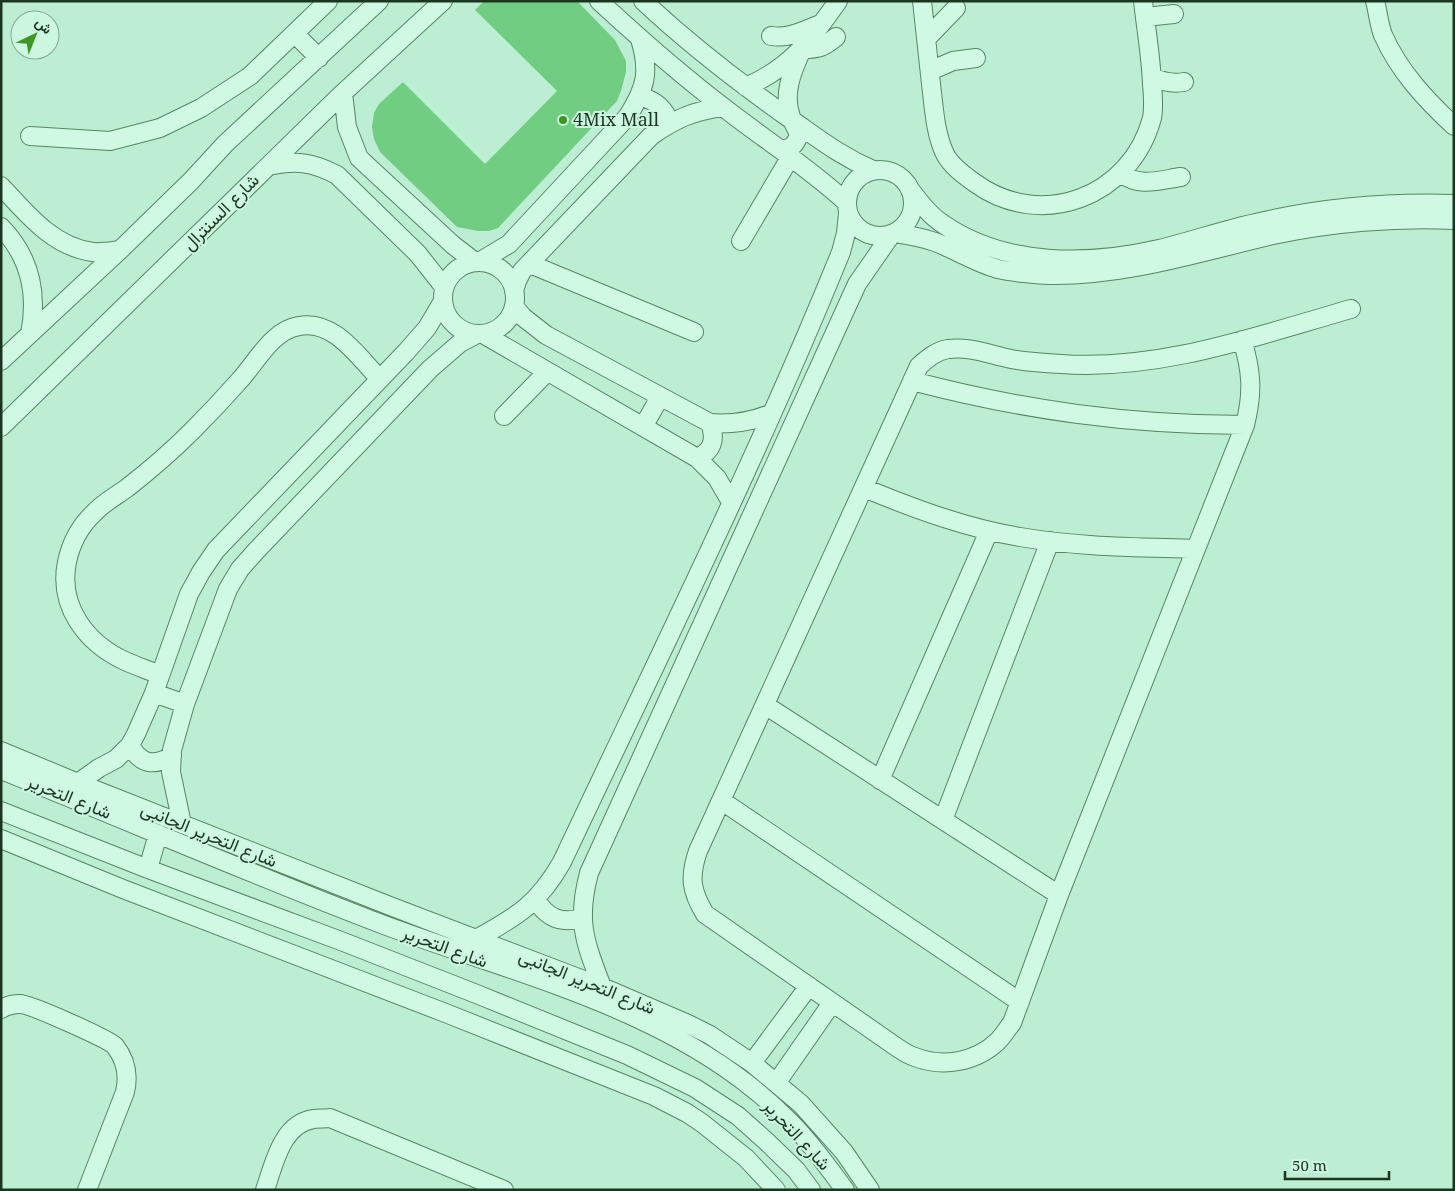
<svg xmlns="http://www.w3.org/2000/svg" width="1455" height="1191" viewBox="0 0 1455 1191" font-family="'Noto Serif',Vazirmatn,serif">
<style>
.building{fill:#71cd82}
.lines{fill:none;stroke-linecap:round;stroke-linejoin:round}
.minor-casing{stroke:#568664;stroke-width:20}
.minor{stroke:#cff9e3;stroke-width:18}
.poi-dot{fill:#409625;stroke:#ccf6e0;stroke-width:2}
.labels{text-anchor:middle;stroke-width:4;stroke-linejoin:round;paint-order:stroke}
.poi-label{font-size:18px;fill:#1b3521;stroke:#ccf6e0;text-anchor:start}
.street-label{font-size:18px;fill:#1b3521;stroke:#ccf6e0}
</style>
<rect width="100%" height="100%" fill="#bceed3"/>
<path class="building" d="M 484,1 L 577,1 L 615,40 L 626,61 L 626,72 L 621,91 L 617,101 L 498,228 L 489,231 L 478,231 L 457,227 L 380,152 L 374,139 L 372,127 L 374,113 L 379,104 L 403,82 L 485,164 L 557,91 L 475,10 Z"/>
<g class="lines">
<defs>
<path id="minor" d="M 599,1 C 639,38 680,74 723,107 C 764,139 808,167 846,202
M 643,1 C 689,44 738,82 789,118 C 818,138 840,156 873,170
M 922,1 C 925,29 928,57 931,84 C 934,108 935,133 945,154 C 951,166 965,176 975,183 C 1041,231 1131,197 1152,118 C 1154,108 1153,95 1152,84 C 1151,56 1146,29 1143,1
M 1375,1 C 1378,12 1379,25 1383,35 C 1399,71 1425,99 1454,126
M 1145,17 L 1174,14
M 295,34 L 319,58
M 771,36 C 789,39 804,30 821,24
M 926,39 L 956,8
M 803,49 C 819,49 824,47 836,37
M 930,71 L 953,61 L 976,58
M 1152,77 C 1163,82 1172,84 1184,82
M 746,87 C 791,67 810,41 838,1
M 343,93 L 347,127 L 359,158 L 453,245 L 475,262
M 640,96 C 656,101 664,108 670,123
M 30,136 L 110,141 L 160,128 L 201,108 L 250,76 L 328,1
M 781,149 C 792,149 795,145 799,135 C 797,129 793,124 791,117 C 783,95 791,74 800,54
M 268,166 C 296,160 312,162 337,175 L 418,254 L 444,287
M847 203a33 33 0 1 1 66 0a33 33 0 1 1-66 0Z
M 1121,173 C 1139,188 1160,180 1181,177
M 1,186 C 27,214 53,247 93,252 C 102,253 112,251 120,250
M 909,188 C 919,201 929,215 943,224 C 1005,267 1089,265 1159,249 C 1196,240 1232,227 1269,220 C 1329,207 1392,202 1454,204
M 1,227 C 31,258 38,294 30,334
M 895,233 C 908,235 922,237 935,242 C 956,250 976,263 998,269 C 1011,272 1037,275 1050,275 C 1126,276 1200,252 1273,235 C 1330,223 1396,217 1454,220
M 741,241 L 791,156
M 479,262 L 509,244 L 628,116 C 646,87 650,72 640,39
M443 298a36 36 0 1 1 72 0a36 36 0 1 1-72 0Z
M 530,264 L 694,332
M 514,291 L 517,281 L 522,271 L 651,136 C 675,119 693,111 723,107
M 514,306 L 523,317 L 546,335 L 710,423 C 732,425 750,422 770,414
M 483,334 L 697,458 L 717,478 L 731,502
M 1242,340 C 1252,371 1253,393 1245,425 L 1059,895 L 1012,1023 C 1007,1029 1003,1036 998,1041 C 976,1062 943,1068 915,1057 C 908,1055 901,1050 895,1046 L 705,914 C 691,891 689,877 698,851 L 919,366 C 927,359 936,351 948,349 C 969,346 991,355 1011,359 C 1027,362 1044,363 1061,364 C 1160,371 1256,336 1351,309
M 1,361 L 120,250 L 191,181 L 225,144 L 379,1
M 912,381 C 1023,410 1129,425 1245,425
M 504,416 L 547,372
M 1,427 L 343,93 L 443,1
M 643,427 L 660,397
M 697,458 C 713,451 716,439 710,423
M 864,488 C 915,509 966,528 1020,537 C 1078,547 1137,547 1195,549
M 160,675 C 148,670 136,666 125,661 C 86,643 58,606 67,562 C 71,543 80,526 94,513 C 103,503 116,496 127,488 C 150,470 172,451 192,431 C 208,415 224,398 239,381 C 256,363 272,330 299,326 C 334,319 358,357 380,379
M 154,693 L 185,704
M 765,705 L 1059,895
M 130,745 C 140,764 153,767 172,756
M 1,751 L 78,783 L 390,906 L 602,987 L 688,1024 L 710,1035 L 752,1063 L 801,1104 L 844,1152 L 870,1190
M 1,770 C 129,821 255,876 384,925 C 523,977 684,1012 791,1123 C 811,1143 828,1167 845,1190
M 880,780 L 989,531
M 78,783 L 99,768 L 116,759 L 130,745 L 136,734 L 154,693 L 189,594 L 201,572 L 216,550 L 406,352 L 427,328 L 443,301
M 722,801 L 1020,1002
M 1,811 L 148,869 L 341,941 L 474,993 L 627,1055 L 695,1088 L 738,1116 L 766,1141 L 796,1170 L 811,1190
M 943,820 L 1050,541
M 182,824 L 171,772 L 172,750 L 185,704 L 228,589 L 240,569 L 256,551 L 430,369 L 460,343 L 477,334
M 1,839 L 123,889 L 448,1014 L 654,1096 L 687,1113 L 702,1123 L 746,1158 L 776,1190
M 148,869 L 158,834
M 536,900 C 547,918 561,924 582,918
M 476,939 C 518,916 538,904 562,862 C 657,660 757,459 841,252 L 846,233 L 848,213
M 602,987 C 585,942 576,922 589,873 L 857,284 L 891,235
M 1,1009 C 6,1006 14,1004 20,1004 C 30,1004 108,1039 115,1046 C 126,1060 129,1075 125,1092 L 87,1190
M 752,1063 L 809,986
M 777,1082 L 832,1003
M 265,1190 C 274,1164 282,1123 314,1119 C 319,1118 325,1119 330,1118 L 504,1190"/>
</defs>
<use href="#minor" class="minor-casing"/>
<use href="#minor" class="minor"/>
</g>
<circle class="poi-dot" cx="563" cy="120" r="5"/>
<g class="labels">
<g class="poi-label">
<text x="573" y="126">4Mix Mall</text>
</g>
<g class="street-label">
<text transform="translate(221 212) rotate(-45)" y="6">شارع السنترال</text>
<text transform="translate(69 797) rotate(22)" y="6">شارع التحرير</text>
<text transform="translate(209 835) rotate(22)" y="6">شارع التحرير الجانبى</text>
<text transform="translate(445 947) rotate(20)" y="6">شارع التحرير</text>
<text transform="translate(587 982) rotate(22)" y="6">شارع التحرير الجانبى</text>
<text transform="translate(797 1135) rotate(47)" y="6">شارع التحرير</text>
</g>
</g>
<rect width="1455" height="1191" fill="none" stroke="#1b3521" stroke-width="5"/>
<g transform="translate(35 35) rotate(43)"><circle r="24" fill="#ccf6e0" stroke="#85a994"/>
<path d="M0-4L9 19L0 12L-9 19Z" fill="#409625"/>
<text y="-8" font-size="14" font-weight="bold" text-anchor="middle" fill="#1b3521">ش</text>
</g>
<path d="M1285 1171v8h104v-8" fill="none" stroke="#1b3521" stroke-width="2.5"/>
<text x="1292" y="1171" font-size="15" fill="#1b3521" stroke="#ccf6e0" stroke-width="4" paint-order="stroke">50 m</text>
</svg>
